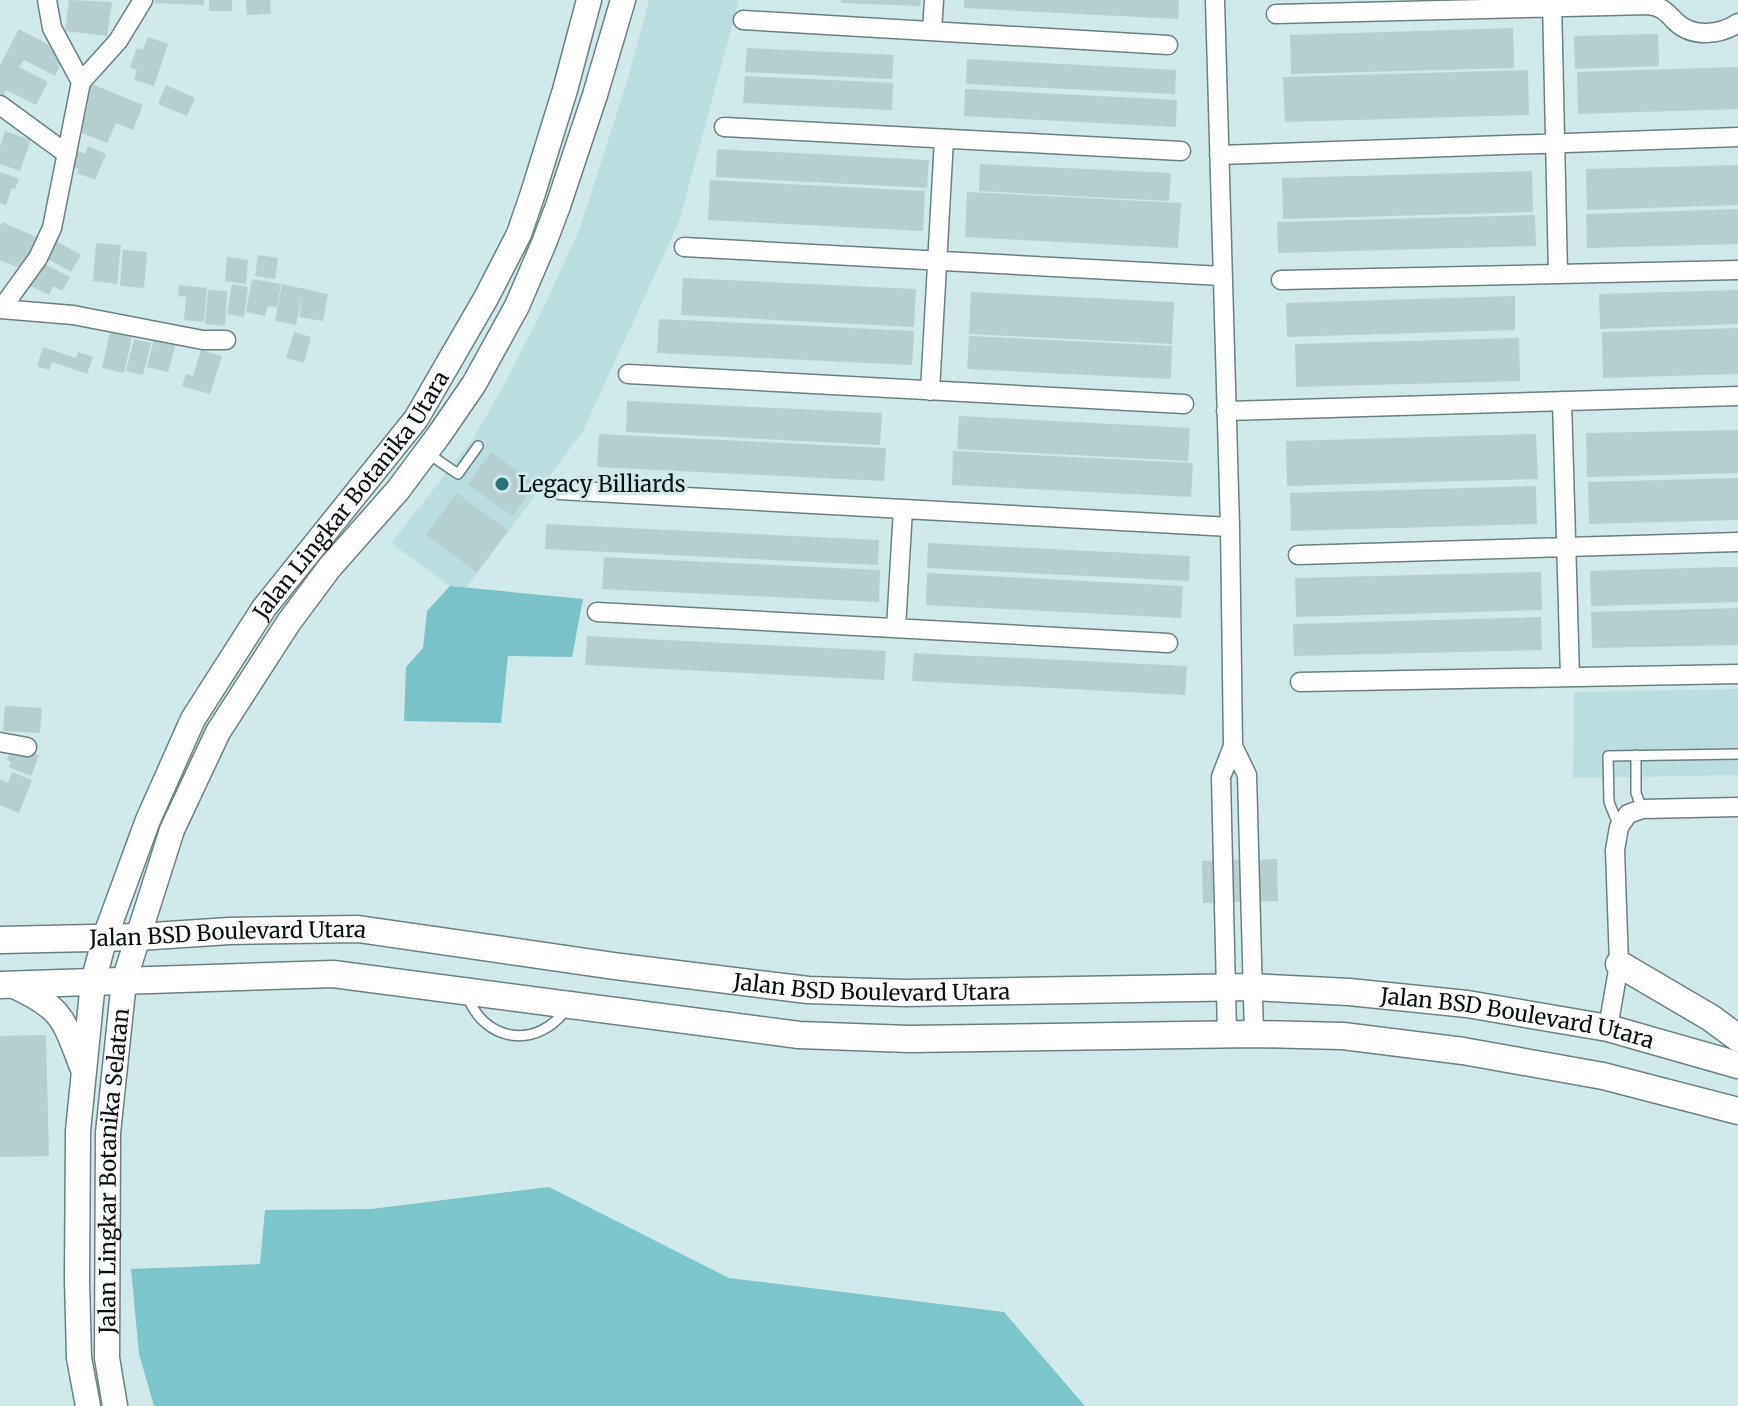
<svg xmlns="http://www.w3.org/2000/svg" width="1738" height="1406" viewBox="0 0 1738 1406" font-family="Merriweather,serif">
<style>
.built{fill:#bbdee1}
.green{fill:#7bc2c8}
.forest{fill:#7cc5cb}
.building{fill:#b6cfd1}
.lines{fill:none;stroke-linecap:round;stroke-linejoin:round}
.service-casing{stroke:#6a8183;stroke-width:12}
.minor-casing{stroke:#6a8183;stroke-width:21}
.tertiary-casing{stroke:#6a8183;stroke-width:27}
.secondary-casing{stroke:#6a8183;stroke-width:29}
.service{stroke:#fff;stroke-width:9}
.minor{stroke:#fff;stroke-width:18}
.tertiary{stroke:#fff;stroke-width:24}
.secondary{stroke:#fff;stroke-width:26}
.poi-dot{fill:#287278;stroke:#d0eaec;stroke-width:3}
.labels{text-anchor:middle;stroke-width:6;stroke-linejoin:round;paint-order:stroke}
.poi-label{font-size:22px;fill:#081011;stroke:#d0eaec;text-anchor:start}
.street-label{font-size:22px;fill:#081011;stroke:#d0eaec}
</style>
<rect width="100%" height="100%" fill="#d0eaec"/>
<path class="built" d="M 649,0 L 739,0 L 679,222 L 583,431 L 466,588 L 450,586 L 391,543 L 473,439 L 504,385 L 546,302 L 580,228 L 628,78 Z
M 1738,689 L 1738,775 L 1573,778 L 1574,692 Z"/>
<path class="green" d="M 450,586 L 583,599 L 572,657 L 508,656 L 501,723 L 404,721 L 406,667 L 423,648 L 427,611 Z"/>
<path class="forest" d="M 549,1187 L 729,1278 L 1004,1312 L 1085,1406 L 154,1406 L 139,1354 L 131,1269 L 260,1264 L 265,1210 L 371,1209 Z"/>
<path class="building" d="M 69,0 L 112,2 L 107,36 L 65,31 Z
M 155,0 L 204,0 L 204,5 L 155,3 Z
M 209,0 L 232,0 L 232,11 L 209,11 Z
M 246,0 L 270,0 L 271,14 L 247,15 Z
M 841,0 L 921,0 L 920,6 L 841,3 Z
M 964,0 L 1179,0 L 1178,19 L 964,8 Z
M 1513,28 L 1514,68 L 1291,74 L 1290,35 Z
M 19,29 L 66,54 L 55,76 L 24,60 L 19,67 L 48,82 L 36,105 L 6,90 L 3,96 L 0,95 L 0,65 Z
M 1658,34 L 1659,66 L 1575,69 L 1574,36 Z
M 148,37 L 168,44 L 154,86 L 134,80 L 137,70 L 130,67 L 137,48 L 143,50 Z
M 747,48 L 894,55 L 892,79 L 745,72 Z
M 967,59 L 1176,70 L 1175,94 L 966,84 Z
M 1738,67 L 1738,109 L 1578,114 L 1577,72 Z
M 1528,70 L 1529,115 L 1285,122 L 1283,77 Z
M 745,76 L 893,83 L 892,110 L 743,103 Z
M 89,83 L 143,105 L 133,130 L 116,123 L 107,143 L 77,131 L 88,105 L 81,102 Z
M 166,85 L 195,98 L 187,116 L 158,104 Z
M 965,89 L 1177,100 L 1176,127 L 964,116 Z
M 5,131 L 31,140 L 20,171 L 0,164 L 0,147 Z
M 88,146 L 106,154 L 95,180 L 77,173 L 79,169 L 70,166 L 77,150 L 85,154 Z
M 717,149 L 929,160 L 927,188 L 716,177 Z
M 980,164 L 1171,173 L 1169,201 L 979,191 Z
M 1738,165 L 1738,205 L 1587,210 L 1586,169 Z
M 1532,171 L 1533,212 L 1283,219 L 1282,178 Z
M 0,172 L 19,179 L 15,189 L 12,188 L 6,205 L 0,203 Z
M 710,180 L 925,191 L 923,231 L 708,220 Z
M 967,192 L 1181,203 L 1178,248 L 965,237 Z
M 1738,209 L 1738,244 L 1587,248 L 1586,214 Z
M 1535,215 L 1536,246 L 1278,253 L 1277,222 Z
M 2,222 L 38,238 L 24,270 L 0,260 L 0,226 Z
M 52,239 L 81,255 L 71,272 L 42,256 Z
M 96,243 L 121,245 L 117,284 L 93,281 Z
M 123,250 L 147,252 L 144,288 L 120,286 Z
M 258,255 L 278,258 L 275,279 L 255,276 Z
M 227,257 L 248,260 L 246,284 L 225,281 Z
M 37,260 L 70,277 L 62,291 L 53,286 L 49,295 L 31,286 L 36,277 L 29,274 Z
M 683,278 L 916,289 L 914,327 L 681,315 Z
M 252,279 L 281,284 L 277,307 L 268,306 L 265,316 L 246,312 Z
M 232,284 L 248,287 L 244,317 L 227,314 Z
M 282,284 L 328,294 L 323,321 L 299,317 L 302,295 L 296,325 L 275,321 Z
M 179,285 L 207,288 L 204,322 L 184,320 L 186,297 L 178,296 Z
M 208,290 L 227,291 L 225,326 L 205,324 Z
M 1738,290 L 1738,324 L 1600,329 L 1599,294 Z
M 971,292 L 1174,302 L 1172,344 L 969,334 Z
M 1515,296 L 1515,330 L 1287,337 L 1286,303 Z
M 659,319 L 914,331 L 912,365 L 657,353 Z
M 1738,328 L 1738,374 L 1603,378 L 1602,332 Z
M 110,332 L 132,337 L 124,373 L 102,368 Z
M 294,332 L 311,337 L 304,363 L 286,358 Z
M 155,334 L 177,340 L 168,372 L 147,367 Z
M 969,336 L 1172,346 L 1171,379 L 967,369 Z
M 1519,338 L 1520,381 L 1296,387 L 1295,344 Z
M 134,339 L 151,343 L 143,375 L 126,371 Z
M 43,347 L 76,358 L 78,352 L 93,357 L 87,374 L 52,362 L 49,370 L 37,366 Z
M 201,350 L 222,356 L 210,394 L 182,386 L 186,374 L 193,376 Z
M 627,401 L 882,413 L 880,445 L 626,432 Z
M 959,416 L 1190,428 L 1188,461 L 957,449 Z
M 1738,430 L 1738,473 L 1587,477 L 1586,433 Z
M 599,434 L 886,448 L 884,481 L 597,467 Z
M 1536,434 L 1538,479 L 1287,486 L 1286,441 Z
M 953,451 L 1193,463 L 1191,497 L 952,485 Z
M 491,452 L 535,484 L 512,516 L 468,484 Z
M 1738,478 L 1738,520 L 1589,524 L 1588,482 Z
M 1536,486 L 1537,524 L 1291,531 L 1290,493 Z
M 457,493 L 508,531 L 477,572 L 426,535 Z
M 546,524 L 879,540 L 878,565 L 545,549 Z
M 928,543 L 1190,556 L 1189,581 L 927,568 Z
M 604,557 L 880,570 L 879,602 L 602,589 Z
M 1723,567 L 1738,567 L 1738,602 L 1591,606 L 1590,571 Z
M 1541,572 L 1542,610 L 1296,617 L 1295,578 Z
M 927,573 L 1183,586 L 1181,618 L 926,605 Z
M 1738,608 L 1738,645 L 1592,648 L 1591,612 Z
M 1541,617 L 1542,650 L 1294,656 L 1293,624 Z
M 587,636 L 886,651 L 884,680 L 585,665 Z
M 914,653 L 1187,666 L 1185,695 L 912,681 Z
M 5,706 L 42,708 L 40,733 L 3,731 Z
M 18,746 L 39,755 L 31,776 L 9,767 L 11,762 L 7,760 L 12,748 Z
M 12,772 L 32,780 L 19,813 L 0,805 L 0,779 L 8,783 Z
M 1277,859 L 1278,901 L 1203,903 L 1202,861 Z
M 46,1035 L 49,1156 L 0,1157 L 0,1036 Z"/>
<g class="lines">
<defs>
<path id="service" d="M 426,452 L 458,474 L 478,446
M 1636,755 L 1636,793 L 1642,809
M 1619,827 L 1609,802 L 1608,756 L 1738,754
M 467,995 C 484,1043 538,1050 567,1008"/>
<path id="minor" d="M 1215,0 L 1230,527 L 1233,746 L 1221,777 L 1227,1034
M 1552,0 L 1558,274
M 1276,14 L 1649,5 C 1663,7 1667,13 1676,22 C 1693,38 1720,35 1738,23
M 743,20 L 1168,45
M 932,31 L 934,0
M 81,82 L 118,41 L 143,0
M 0,105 L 67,154
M 724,127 L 1181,151
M 1219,155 L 1738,137
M 684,247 L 1222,276
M 1281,280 L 1738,270
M 2,308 L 38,258 L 52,228 L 81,82 L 52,28 L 47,0
M 0,309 L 73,315 L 203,340 L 226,340
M 628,374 L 1184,404
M 930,391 L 944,139
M 1562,401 L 1570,677
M 1226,411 L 1738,396
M 559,490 L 1230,527
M 1298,555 L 1738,542
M 597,612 L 1168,643
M 896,628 L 903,509
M 1300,682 L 1738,674
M 0,742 L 27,747
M 1233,746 L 1247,775 L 1254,1034
M 1608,1028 L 1619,964 L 1615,850 L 1619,827 L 1628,814 L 1642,809 L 1738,807"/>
<g id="tertiary">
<path d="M 12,985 C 62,1008 63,1017 82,1067"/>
<path id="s1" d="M 88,1406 L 79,1358 L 77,1280 L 78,1131 L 93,982 L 105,937 L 148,820 L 193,719 L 264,608 L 416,419 L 486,298 L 519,234 L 533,193 L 565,90 L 589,0"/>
<path id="s2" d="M 115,1406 L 107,1358 L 108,1133 L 124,981 L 172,830 L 218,732 L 289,622 L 330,567 L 398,490 L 439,435 L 474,384 L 517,306 L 544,243 L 558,206 L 595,95 L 623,0"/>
</g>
<g id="secondary">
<path id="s3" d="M 0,940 L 138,937 L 229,931 L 358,929 L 614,966 L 808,990 L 905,993 L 1252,987 L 1349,992 L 1467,1004 L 1608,1028 L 1738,1065"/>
<path d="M 1619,964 L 1711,1018 L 1738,1038"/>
<path d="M 0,985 L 333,974 L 799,1035 L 909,1039 L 1254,1034 L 1343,1036 L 1463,1051 L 1603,1076 L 1738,1111"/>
</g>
</defs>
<use href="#service" class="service-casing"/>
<use href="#minor" class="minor-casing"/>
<use href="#tertiary" class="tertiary-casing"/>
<use href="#secondary" class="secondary-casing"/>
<use href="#service" class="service"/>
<use href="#minor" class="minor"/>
<use href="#tertiary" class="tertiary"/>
<use href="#secondary" class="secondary"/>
</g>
<circle class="poi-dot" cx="502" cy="484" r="8"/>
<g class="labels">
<g class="poi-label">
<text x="518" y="492">Legacy Billiards</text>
</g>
<g class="street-label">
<text dy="8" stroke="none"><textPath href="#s1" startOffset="982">Jalan Lingkar Botanika Utara</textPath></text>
<text dy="8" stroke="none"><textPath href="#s3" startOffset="228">Jalan BSD Boulevard Utara</textPath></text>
<text dy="8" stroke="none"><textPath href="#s3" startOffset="876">Jalan BSD Boulevard Utara</textPath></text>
<text dy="8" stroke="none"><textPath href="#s3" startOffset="1524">Jalan BSD Boulevard Utara</textPath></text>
<text dy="8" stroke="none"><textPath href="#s2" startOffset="236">Jalan Lingkar Botanika Selatan</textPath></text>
</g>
</g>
</svg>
